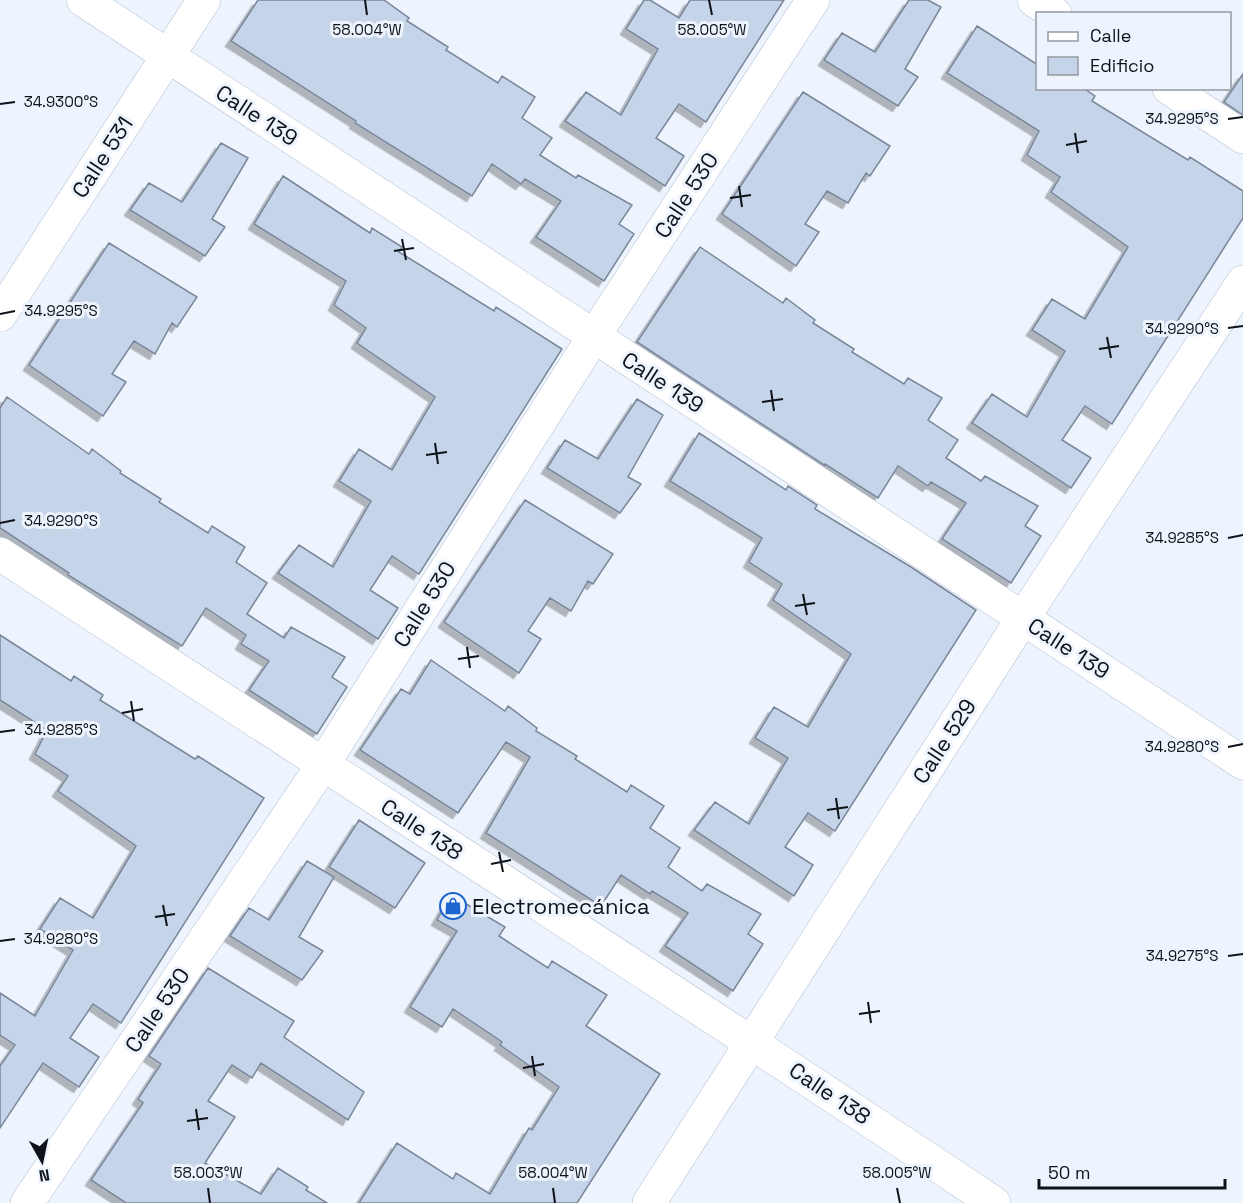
<svg xmlns="http://www.w3.org/2000/svg" width="1243" height="1203" viewBox="0 0 1243 1203" font-family="'Space Grotesk',sans-serif">
<style>
.building{fill:#c5d4e9;stroke:#79869a;stroke-width:1.5;filter:url(#shadow)}
.lines{fill:none;stroke-linecap:round;stroke-linejoin:round}
.minor-casing{stroke:#b1bed4;stroke-width:34}
.minor{stroke:#fff;stroke-width:33}
.ticks{fill:none;stroke:#0e131a;stroke-width:2}
.labels{text-anchor:middle;stroke-width:6;stroke-linejoin:round;paint-order:stroke}
.street-label{font-size:22px;fill:#0e131a;stroke:#eef4fd}
.poi-label{font-size:22px;fill:#0e131a;stroke:#eef4fd;text-anchor:start}
.ticks-label{font-size:15px;text-anchor:middle;fill:#0e131a;stroke:#eef4fd;stroke-width:6;stroke-linejoin:round;paint-order:stroke}
</style>
<defs>
<filter id="shadow"><feDropShadow dx="-5.5" dy="5.5" stdDeviation="0" flood-color="#0004"/></filter>
</defs>
<rect width="100%" height="100%" fill="#eef4fd"/>
<path class="building" d="M 258,0 L 384,0 L 409,18 L 407,21 L 448,47 L 446,50 L 498,83 L 502,76 L 535,97 L 522,118 L 552,138 L 540,155 L 576,178 L 578,175 L 632,205 L 619,224 L 634,234 L 604,281 L 536,237 L 561,201 L 525,179 L 521,184 L 492,164 L 472,196 L 355,123 L 356,121 L 231,41 Z
M 644,0 L 650,0 L 679,18 L 690,0 L 784,0 L 706,122 L 679,104 L 656,138 L 684,156 L 665,186 L 565,121 L 586,92 L 621,115 L 658,49 L 626,29 Z
M 909,0 L 928,0 L 941,7 L 905,69 L 918,77 L 898,106 L 824,60 L 842,33 L 875,52 Z
M 977,26 L 1038,65 L 1038,88 L 1083,88 L 1095,96 L 1092,101 L 1188,160 L 1190,157 L 1243,191 L 1243,218 L 1112,424 L 1085,406 L 1062,440 L 1091,458 L 1071,488 L 972,423 L 992,394 L 1027,417 L 1065,351 L 1032,330 L 1052,299 L 1085,319 L 1128,247 L 1051,192 L 1060,177 L 1027,155 L 1039,131 L 947,73 Z
M 1243,74 L 1243,115 L 1224,102 Z
M 803,92 L 890,146 L 870,176 L 866,173 L 848,203 L 827,191 L 805,224 L 819,232 L 796,266 L 722,214 Z
M 221,143 L 248,158 L 212,219 L 225,227 L 205,256 L 130,210 L 149,183 L 182,202 Z
M 283,176 L 370,233 L 372,228 L 402,247 L 399,252 L 494,311 L 496,307 L 562,349 L 419,574 L 392,556 L 370,590 L 398,608 L 378,639 L 278,573 L 299,545 L 333,567 L 371,501 L 339,481 L 359,449 L 392,470 L 435,397 L 357,343 L 366,328 L 334,305 L 346,281 L 254,224 Z
M 109,243 L 197,297 L 177,327 L 172,323 L 155,354 L 134,341 L 112,374 L 126,382 L 103,416 L 29,365 Z
M 700,247 L 783,303 L 786,298 L 815,320 L 813,323 L 854,349 L 852,352 L 904,384 L 908,378 L 942,398 L 928,420 L 958,440 L 946,458 L 981,481 L 985,476 L 1038,506 L 1025,526 L 1041,536 L 1011,583 L 942,539 L 966,503 L 931,482 L 928,486 L 898,466 L 878,498 L 825,464 L 824,465 L 637,342 Z
M 7,397 L 89,454 L 92,449 L 121,471 L 120,473 L 161,499 L 159,502 L 208,533 L 212,526 L 245,547 L 236,562 L 267,583 L 247,614 L 284,638 L 291,627 L 345,657 L 332,677 L 347,687 L 317,734 L 249,690 L 269,661 L 241,644 L 246,635 L 206,608 L 182,646 L 68,575 L 69,573 L 0,528 L 0,408 Z
M 637,399 L 663,415 L 628,477 L 641,484 L 620,513 L 547,468 L 565,440 L 598,459 Z
M 699,433 L 786,490 L 788,486 L 817,505 L 815,509 L 911,567 L 976,610 L 835,831 L 808,813 L 785,847 L 813,865 L 794,896 L 694,830 L 715,802 L 749,824 L 788,758 L 755,738 L 774,707 L 808,727 L 851,654 L 773,600 L 782,584 L 749,562 L 762,538 L 670,481 Z
M 525,500 L 613,554 L 593,584 L 588,581 L 571,611 L 550,598 L 528,631 L 541,639 L 519,673 L 444,622 Z
M 0,635 L 71,681 L 74,676 L 103,695 L 100,700 L 195,759 L 198,756 L 264,798 L 121,1023 L 93,1004 L 70,1038 L 99,1057 L 79,1087 L 43,1063 L 0,1128 L 0,1066 L 15,1045 L 0,1035 L 0,993 L 35,1016 L 73,950 L 40,929 L 60,898 L 93,918 L 136,846 L 58,791 L 68,776 L 35,754 L 47,730 L 0,700 Z
M 431,660 L 505,711 L 508,706 L 537,728 L 536,731 L 577,756 L 575,759 L 627,792 L 631,785 L 664,806 L 650,828 L 680,848 L 668,867 L 702,891 L 707,884 L 761,914 L 748,934 L 763,944 L 733,991 L 665,946 L 688,913 L 652,891 L 650,894 L 621,875 L 601,906 L 486,833 L 530,757 L 506,742 L 458,813 L 360,750 L 401,689 L 410,694 Z
M 359,820 L 425,863 L 395,908 L 329,867 Z
M 307,861 L 334,877 L 299,937 L 323,951 L 302,980 L 230,936 L 249,908 L 269,920 Z
M 451,895 L 505,927 L 499,936 L 548,968 L 552,961 L 607,995 L 586,1026 L 660,1074 L 577,1203 L 359,1203 L 397,1143 L 453,1179 L 456,1173 L 490,1194 L 529,1128 L 532,1130 L 559,1087 L 500,1045 L 502,1042 L 453,1009 L 442,1027 L 410,1007 L 457,931 L 437,920 Z
M 208,968 L 294,1021 L 284,1037 L 364,1092 L 348,1120 L 261,1063 L 252,1078 L 232,1065 L 208,1101 L 235,1117 L 205,1163 L 261,1194 L 278,1168 L 308,1187 L 306,1190 L 327,1203 L 126,1203 L 91,1180 L 143,1103 L 138,1099 L 161,1064 L 149,1056 Z"/>
<g class="lines">
<defs>
<path id="minor" d="M 83,0 L 1243,763
M 1034,0 L 1055,14
M 1169,88 L 1243,137
M 0,315 L 204,0
M 0,554 C 331,771 665,983 994,1203
M 27,1203 L 322,766 L 594,336 L 813,0
M 649,1203 L 1023,618 L 1243,282"/>
</defs>
<use href="#minor" class="minor-casing"/>
<use href="#minor" class="minor"/>
</g>
<path class="ticks" d="M 365,0 L 367,15M 709,0 L 712,15M 0,104 L 15,102M 1228,119 L 1243,117M 1075,133 L 1078,153M 1066,145 L 1087,141M 739,186 L 742,207M 730,198 L 751,195M 402,239 L 406,260M 394,251 L 414,248M 0,314 L 15,311M 1228,328 L 1243,326M 1107,337 L 1111,358M 1099,349 L 1119,346M 771,390 L 774,411M 762,402 L 783,399M 435,443 L 438,464M 426,455 L 447,452M 0,523 L 15,520M 1228,538 L 1243,535M 803,594 L 807,615M 795,606 L 815,603M 467,647 L 470,668M 458,659 L 479,656M 131,701 L 134,721M 122,713 L 143,709M 0,732 L 15,730M 1228,747 L 1243,744M 836,798 L 839,819M 827,810 L 848,807M 499,852 L 503,872M 491,864 L 511,860M 163,905 L 167,926M 155,917 L 175,914M 0,941 L 15,939M 1228,956 L 1243,954M 868,1002 L 871,1023M 859,1014 L 880,1011M 532,1056 L 535,1076M 523,1068 L 544,1064M 196,1109 L 199,1130M 187,1121 L 208,1118M 208,1188 L 210,1203M 553,1188 L 555,1203M 897,1188 L 900,1203"/>
<defs>
<symbol id="shop-ring" viewBox="-11 -11 22 22"><circle r="9.5" fill="#eef4fd" stroke="#1c64cf" stroke-width="1.5"/><path d="M-5-2.5h2.3a2.7 3.5 0 0 1 5.4 0H5L5.5 6h-11ZM-1.5-2.5h3a1.5 2.3 0 0 0-3 0Z" fill="#1c64cf"/></symbol>
</defs>
<g fill-rule="evenodd">
<use href="#shop-ring" x="438" y="891" width="30" height="30"/>
</g>
<g class="labels">
<g class="street-label">
<text transform="translate(257 115) rotate(33)" y="8">Calle 139</text>
<text transform="translate(102 157) rotate(-57)" y="8">Calle 531</text>
<text transform="translate(686 195) rotate(-57)" y="8">Calle 530</text>
<text transform="translate(663 382) rotate(33)" y="8">Calle 139</text>
<text transform="translate(424 604) rotate(-58)" y="8">Calle 530</text>
<text transform="translate(1069 648) rotate(33)" y="8">Calle 139</text>
<text transform="translate(944 741) rotate(-57)" y="8">Calle 529</text>
<text transform="translate(422 829) rotate(33)" y="8">Calle 138</text>
<text transform="translate(157 1010) rotate(-56)" y="8">Calle 530</text>
<text transform="translate(830 1093) rotate(34)" y="8">Calle 138</text>
</g>
<g class="poi-label">
<text x="472" y="914">Electromecánica</text>
</g>
</g>
<g class="ticks-label">
<text x="367" y="35">58.004°W</text>
<text x="712" y="35">58.005°W</text>
<text x="61" y="107">34.9300°S</text>
<text x="1182" y="124">34.9295°S</text>
<text x="61" y="316">34.9295°S</text>
<text x="1182" y="334">34.9290°S</text>
<text x="61" y="526">34.9290°S</text>
<text x="1182" y="543">34.9285°S</text>
<text x="61" y="735">34.9285°S</text>
<text x="1182" y="752">34.9280°S</text>
<text x="61" y="944">34.9280°S</text>
<text x="1182" y="961">34.9275°S</text>
<text x="208" y="1178">58.003°W</text>
<text x="553" y="1178">58.004°W</text>
<text x="897" y="1178">58.005°W</text>
</g>
<rect x="1036" y="12" width="195" height="78" fill="#eef4fd" stroke="#949aa2" stroke-width="1.5"/>
<rect x="1048" y="32" width="30" height="9" fill="#ffffff" stroke="#949aa2" stroke-width="1.5"/>
<text x="1090" y="42" font-size="18" fill="#0e131a">Calle</text>
<rect x="1048" y="57" width="30" height="18" fill="#c5d4e9" stroke="#949aa2" stroke-width="1.5"/>
<text x="1090" y="72" font-size="18" fill="#0e131a">Edificio</text>
<g transform="translate(42 1161) rotate(171)" stroke="#eef4fd" stroke-width="4.5" paint-order="stroke">
<path d="M0-4.5L10 22L0 15L-10 22Z" fill="#0e131a"/>
<text y="-9" font-size="16" font-weight="bold" text-anchor="middle" fill="#0e131a">N</text>
</g>
<path d="M1039 1179v9h186v-9" fill="none" stroke="#0e131a" stroke-width="3"/>
<text x="1048" y="1179" font-size="18" fill="#0e131a" stroke="#eef4fd" stroke-width="4.5" paint-order="stroke">50 m</text>
</svg>
